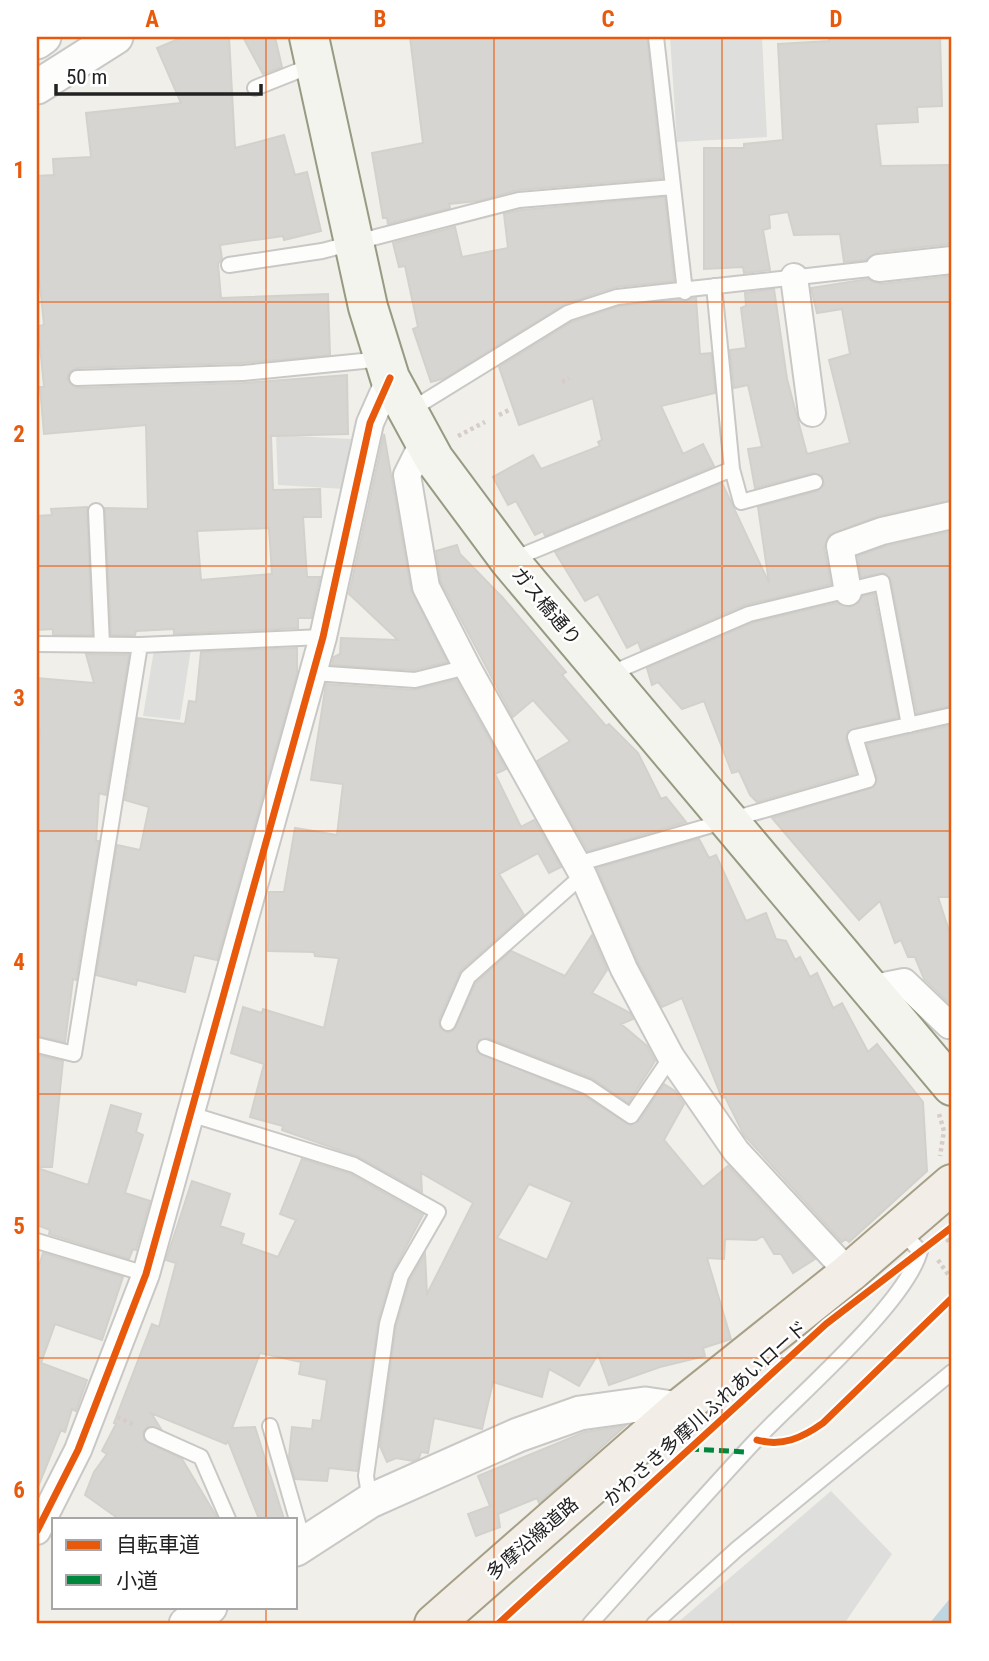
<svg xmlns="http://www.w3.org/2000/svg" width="989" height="1661" viewBox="0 0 989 1661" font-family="'Roboto Condensed','Noto Sans JP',sans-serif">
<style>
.religious{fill:#dededc}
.water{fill:#bed6e2}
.building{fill:#d7d5d1;stroke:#d3d1cb;stroke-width:2;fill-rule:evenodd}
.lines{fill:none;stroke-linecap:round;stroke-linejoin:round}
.service-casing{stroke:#c9c8c6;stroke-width:18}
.minor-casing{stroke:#c9c8c6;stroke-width:30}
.tertiary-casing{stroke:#c9c8c6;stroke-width:37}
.secondary-casing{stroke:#969b82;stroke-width:42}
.primary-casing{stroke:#a7a086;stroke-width:42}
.path{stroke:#d8ccc9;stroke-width:4.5;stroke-dasharray:3.5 3.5;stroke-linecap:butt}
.service{stroke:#fdfdfc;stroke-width:14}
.minor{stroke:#fdfdfc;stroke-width:26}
.tertiary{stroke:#fdfdfc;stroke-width:33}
.secondary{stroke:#f3f4ed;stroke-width:38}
.primary{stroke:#f2eee7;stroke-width:38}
.quiet{stroke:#00873e;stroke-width:5;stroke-dasharray:10 5;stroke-linecap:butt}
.cycleway-casing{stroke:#fff;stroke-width:11}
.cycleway{stroke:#e8590c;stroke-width:7}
.grid{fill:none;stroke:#e8590c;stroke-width:2;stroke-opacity:0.55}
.labels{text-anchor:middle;stroke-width:5;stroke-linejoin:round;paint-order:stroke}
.street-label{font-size:19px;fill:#222;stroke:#fff}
.neatline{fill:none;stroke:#e8590c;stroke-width:2.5}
.grid-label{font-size:23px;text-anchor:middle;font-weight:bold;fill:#e8590c}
</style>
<rect width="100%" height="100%" fill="#f0efea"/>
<path class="religious" d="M 670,37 L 762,37 L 767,137 L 677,142 Z
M 276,435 L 351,439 L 344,489 L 278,485 Z
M 191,649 L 180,720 L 143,716 L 154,650 Z
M 831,1491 L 892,1554 L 844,1624 L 676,1624 Z"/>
<path class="water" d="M 952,1596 L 952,1624 L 929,1624 Z"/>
<path class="building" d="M 183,37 L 229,37 L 235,148 L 284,135 L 295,175 L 307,172 L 321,231 L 284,240 L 283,236 L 220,245 L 222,259 L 218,264 L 221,298 L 328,294 L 330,355 L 242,363 L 77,368 L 69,373 L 67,379 L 77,388 L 243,383 L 347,375 L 348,434 L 271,436 L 273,490 L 320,489 L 321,517 L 303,517 L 307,577 L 320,577 L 311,618 L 298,618 L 298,628 L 174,634 L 174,629 L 136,631 L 135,635 L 111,635 L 105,508 L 148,509 L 146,425 L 44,434 L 40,387 L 44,387 L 38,326 L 44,325 L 37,256 L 37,176 L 54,175 L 53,159 L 91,157 L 86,113 L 181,103 L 157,48 ZM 269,528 L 272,574 L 201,580 L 197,531 Z
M 243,37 L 275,37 L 282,67 L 263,74 Z
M 410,37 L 647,37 L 662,178 L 518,190 L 478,201 L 449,204 L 450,208 L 388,224 L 387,218 L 383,218 L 372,153 L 423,143 Z
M 843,37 L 940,37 L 942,106 L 917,107 L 918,122 L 876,124 L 881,166 L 950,165 L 950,244 L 877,252 L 866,260 L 844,262 L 840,234 L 794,235 L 788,212 L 769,215 L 770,228 L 763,230 L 770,270 L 744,273 L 743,267 L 704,269 L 704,148 L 744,148 L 744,144 L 783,140 L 778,44 L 829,41 L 829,38 Z
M 665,197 L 674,281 L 616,287 L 565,304 L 445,378 L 431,382 L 413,329 L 418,327 L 405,266 L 399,267 L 393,243 L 455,227 L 462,257 L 508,248 L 504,214 L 521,210 Z
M 952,276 L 952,500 L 878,516 L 829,535 L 824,548 L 831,584 L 745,605 L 641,650 L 638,642 L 627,648 L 598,594 L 585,601 L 555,552 L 722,483 L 769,583 L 758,507 L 818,491 L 824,485 L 822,476 L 813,473 L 755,488 L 748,449 L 762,447 L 748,385 L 734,388 L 730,350 L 746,348 L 741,308 L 746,306 L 745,293 L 774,289 L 787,379 L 807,454 L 850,443 L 829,360 L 850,354 L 842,309 L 817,313 L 811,288 L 868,279 L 881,284 Z
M 696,298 L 700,354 L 711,353 L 715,393 L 661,406 L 683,454 L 703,444 L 714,466 L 545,536 L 543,531 L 535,535 L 516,501 L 508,505 L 493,477 L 533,455 L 541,469 L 600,446 L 598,442 L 602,440 L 593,398 L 519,425 L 499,367 L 572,322 L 619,306 Z
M 384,434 L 411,590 L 447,662 L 414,670 L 332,665 L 334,657 L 340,654 L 341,638 L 398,640 L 349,594 Z
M 87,507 L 92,635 L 53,635 L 53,629 L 37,630 L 37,516 L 52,515 L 51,509 Z
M 952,531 L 952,706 L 917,713 L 891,580 L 884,573 L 861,577 L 858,556 L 886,546 Z
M 457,545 L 460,554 L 503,598 L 566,672 L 562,675 L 606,726 L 609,724 L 638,753 L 661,799 L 666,797 L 686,822 L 588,851 L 537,761 L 570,741 L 533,700 L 513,717 L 441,582 L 436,551 Z
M 874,594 L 898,717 L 848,731 L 846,740 L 856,773 L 757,802 L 750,795 L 739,771 L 732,773 L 704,701 L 682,709 L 658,682 L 652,685 L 647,668 L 752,623 L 837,603 L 851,607 L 863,596 Z
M 297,648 L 297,673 L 217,960 L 194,955 L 185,992 L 137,980 L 136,985 L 96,975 L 117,845 L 140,850 L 149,807 L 125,800 L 138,718 L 185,724 L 189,701 L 196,702 L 201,652 Z
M 86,654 L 129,655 L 106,795 L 99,793 L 96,841 L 99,841 L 76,980 L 73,979 L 65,1042 L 37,1036 L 37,776 L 40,729 L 37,729 L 37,678 L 94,683 Z
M 456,680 L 506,769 L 495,774 L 521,827 L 534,820 L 561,867 L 549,873 L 538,853 L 499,874 L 524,915 L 461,970 L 439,1019 L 440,1028 L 448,1033 L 454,1030 L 476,983 L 511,951 L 565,976 L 592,935 L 607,970 L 592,993 L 630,1013 L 633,1019 L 621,1024 L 647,1046 L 655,1061 L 628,1103 L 592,1078 L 488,1038 L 479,1040 L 477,1052 L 584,1096 L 630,1125 L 639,1121 L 664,1084 L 675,1091 L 684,1104 L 664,1140 L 703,1187 L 728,1166 L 815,1259 L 793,1273 L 781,1254 L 774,1254 L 763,1236 L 756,1240 L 725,1239 L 724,1259 L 707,1258 L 731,1339 L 703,1348 L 705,1356 L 660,1367 L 609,1385 L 598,1354 L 579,1386 L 549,1369 L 542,1397 L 493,1382 L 482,1429 L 434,1418 L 428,1453 L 421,1452 L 419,1458 L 413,1461 L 396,1458 L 387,1462 L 380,1446 L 396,1326 L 410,1280 L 425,1254 L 427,1294 L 473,1203 L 421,1173 L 422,1192 L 359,1157 L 282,1130 L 283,1126 L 250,1117 L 264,1064 L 231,1053 L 243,1007 L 262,1013 L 263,1009 L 324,1028 L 339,958 L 315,956 L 314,952 L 268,951 L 269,892 L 284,892 L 295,828 L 337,835 L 343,784 L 311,780 L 326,684 L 415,690 ZM 529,1184 L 572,1202 L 547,1260 L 497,1238 Z
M 952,725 L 952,897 L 938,897 L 952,940 L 952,1006 L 924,979 L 915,957 L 908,957 L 901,940 L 895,943 L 880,901 L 859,920 L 772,818 L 874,787 L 877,778 L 867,744 Z
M 699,839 L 709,858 L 716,855 L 746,921 L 766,913 L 776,939 L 786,941 L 795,960 L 800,957 L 810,977 L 817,973 L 833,1008 L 842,1003 L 868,1052 L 877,1044 L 923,1102 L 927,1171 L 849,1242 L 846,1239 L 842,1242 L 744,1135 L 725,1097 L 722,1098 L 682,998 L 662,1007 L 638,962 L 597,868 Z
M 37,1055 L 63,1061 L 52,1167 L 37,1167 Z
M 111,1105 L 141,1114 L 136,1132 L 143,1135 L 125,1193 L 150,1201 L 136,1250 L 133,1249 L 129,1259 L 49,1234 L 50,1230 L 37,1225 L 37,1168 L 88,1185 Z
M 302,1159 L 350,1174 L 423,1215 L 392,1273 L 378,1321 L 357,1471 L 329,1468 L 327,1481 L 295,1479 L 289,1457 L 292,1427 L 312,1429 L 313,1420 L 321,1421 L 327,1380 L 299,1374 L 301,1362 L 260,1353 L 232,1428 L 255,1427 L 284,1519 L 259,1519 L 228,1441 L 226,1444 L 151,1413 L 161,1429 L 147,1427 L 143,1432 L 144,1440 L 182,1459 L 218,1519 L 119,1519 L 85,1495 L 94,1472 L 107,1454 L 102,1451 L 116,1424 L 114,1423 L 152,1324 L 159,1327 L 176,1263 L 166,1260 L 192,1181 L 230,1194 L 220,1226 L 244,1234 L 241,1244 L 278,1257 L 296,1220 L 280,1214 Z
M 43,1253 L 123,1277 L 102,1340 L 55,1324 L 41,1363 L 87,1380 L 76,1411 L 72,1409 L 65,1432 L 61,1430 L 38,1487 L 37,1272 Z
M 625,1426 L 539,1503 L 537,1498 L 498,1514 L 500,1527 L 476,1536 L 468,1514 L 490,1506 L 478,1476 L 585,1432 Z"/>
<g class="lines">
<defs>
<path id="service" d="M 656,37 L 685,292
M 255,88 L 313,65
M 229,265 L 322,251 L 519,200 L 673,187
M 77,378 L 243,373 L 383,359
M 409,411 L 568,313 L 617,297 L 879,268
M 732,469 L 741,502 L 815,482
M 96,511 L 102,644
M 511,560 L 732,469 L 714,286
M 37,644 L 140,645 L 323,637
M 313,673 L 415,680 L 467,667
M 607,675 L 749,614 L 882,582 L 909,725
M 577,864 L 868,780 L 855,737 L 952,715
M 448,1023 L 468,977 L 583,875
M 37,1045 L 74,1054 L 140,645
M 485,1047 L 588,1087 L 631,1116 L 671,1057
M 190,1114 L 354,1165 L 438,1212 L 401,1276 L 387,1324 L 366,1476 L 370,1501
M 37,1241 L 146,1274
M 270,1426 L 304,1544
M 152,1435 L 201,1457 L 228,1519
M 590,1624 C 646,1562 701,1499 758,1438 C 798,1396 907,1302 920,1251 L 899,1229
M 654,1624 L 737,1549 L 952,1372"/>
<path id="minor" d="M 879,268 L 952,260
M 794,277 L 812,413
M 424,441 L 407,475 L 426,587 L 467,667 L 583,875 L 624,969 L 671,1057 L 736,1151 L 849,1273
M 848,592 L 840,546 L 882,531 L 952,515
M 869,989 L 904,982 L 949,1025 L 952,1024
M 37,1531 L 78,1450 L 146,1274 L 323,637 L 370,423 L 390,378"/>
<path id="tertiary" d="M 37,42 L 44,37
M 37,87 L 116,37
M 296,1549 L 370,1501 L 518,1435 L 580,1413 L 645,1404 L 679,1409
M 186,1624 L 210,1607"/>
<path id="secondary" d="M 309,37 L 368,307 L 390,378 L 434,459 L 509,560 L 952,1086"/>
<path id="primary" d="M 434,1624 L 679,1409 L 849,1273 L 952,1184"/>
</defs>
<use href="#service" class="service-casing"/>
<use href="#minor" class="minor-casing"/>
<use href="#tertiary" class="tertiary-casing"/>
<use href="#secondary" class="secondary-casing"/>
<use href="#primary" class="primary-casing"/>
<path class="path" d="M 562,382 L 569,378
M 499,415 L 511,409
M 458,436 L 485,422
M 939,1114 L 944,1131 L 940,1156
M 943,1233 L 949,1242 L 952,1239
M 938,1260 L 952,1280
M 117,1417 L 135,1425"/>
<use href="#service" class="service"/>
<use href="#minor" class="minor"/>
<use href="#tertiary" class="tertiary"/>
<use href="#secondary" class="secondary"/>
<use href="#primary" class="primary"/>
<path class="quiet" d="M 689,1449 L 746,1452"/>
<defs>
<path id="cycleway" d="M 757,1440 C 782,1447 802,1438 823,1423 L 952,1298
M 37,1531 L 78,1450 L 146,1274 L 323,637 L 370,423 L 390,378
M 498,1624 L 826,1324 L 952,1227"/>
</defs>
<use href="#cycleway" class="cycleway-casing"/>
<use href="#cycleway" class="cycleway"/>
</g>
<path class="grid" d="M 266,37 L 266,1519M 494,37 L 494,1624M 722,37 L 722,1624M 37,302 L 952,302M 37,566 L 952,566M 37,831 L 952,831M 37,1094 L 952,1094M 37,1358 L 952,1358M 266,1607 L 266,1624"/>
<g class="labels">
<g class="street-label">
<text transform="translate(547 606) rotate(50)" y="7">ガス橋通り</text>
<text transform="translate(705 1413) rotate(-42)" y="7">かわさき多摩川ふれあいロード</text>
<text transform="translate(532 1538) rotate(-41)" y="7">多摩沿線道路</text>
</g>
</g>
<rect width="989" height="1661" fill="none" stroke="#ffffff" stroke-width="77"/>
<rect x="52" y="1518" width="245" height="91" fill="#ffffff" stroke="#a7a7a7" stroke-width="2"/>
<rect x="66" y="1540" width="35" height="10" fill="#e8590c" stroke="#a7a7a7" stroke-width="2"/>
<text x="116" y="1552" font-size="21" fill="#222222">自転車道</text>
<rect x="66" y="1575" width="35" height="10" fill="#00873e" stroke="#a7a7a7" stroke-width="2"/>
<text x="116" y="1588" font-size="21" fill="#222222">小道</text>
<path d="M56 84v10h205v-10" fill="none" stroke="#222222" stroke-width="3.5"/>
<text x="66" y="84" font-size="21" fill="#222222" stroke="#ffffff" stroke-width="5" paint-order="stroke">50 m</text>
<rect x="38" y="38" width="912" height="1584" class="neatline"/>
<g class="grid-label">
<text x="152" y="27">A</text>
<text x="380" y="27">B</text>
<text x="608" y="27">C</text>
<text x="836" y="27">D</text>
<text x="19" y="178">1</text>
<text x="19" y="442">2</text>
<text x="19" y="706">3</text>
<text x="19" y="970">4</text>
<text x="19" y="1234">5</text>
<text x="19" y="1498">6</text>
</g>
</svg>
